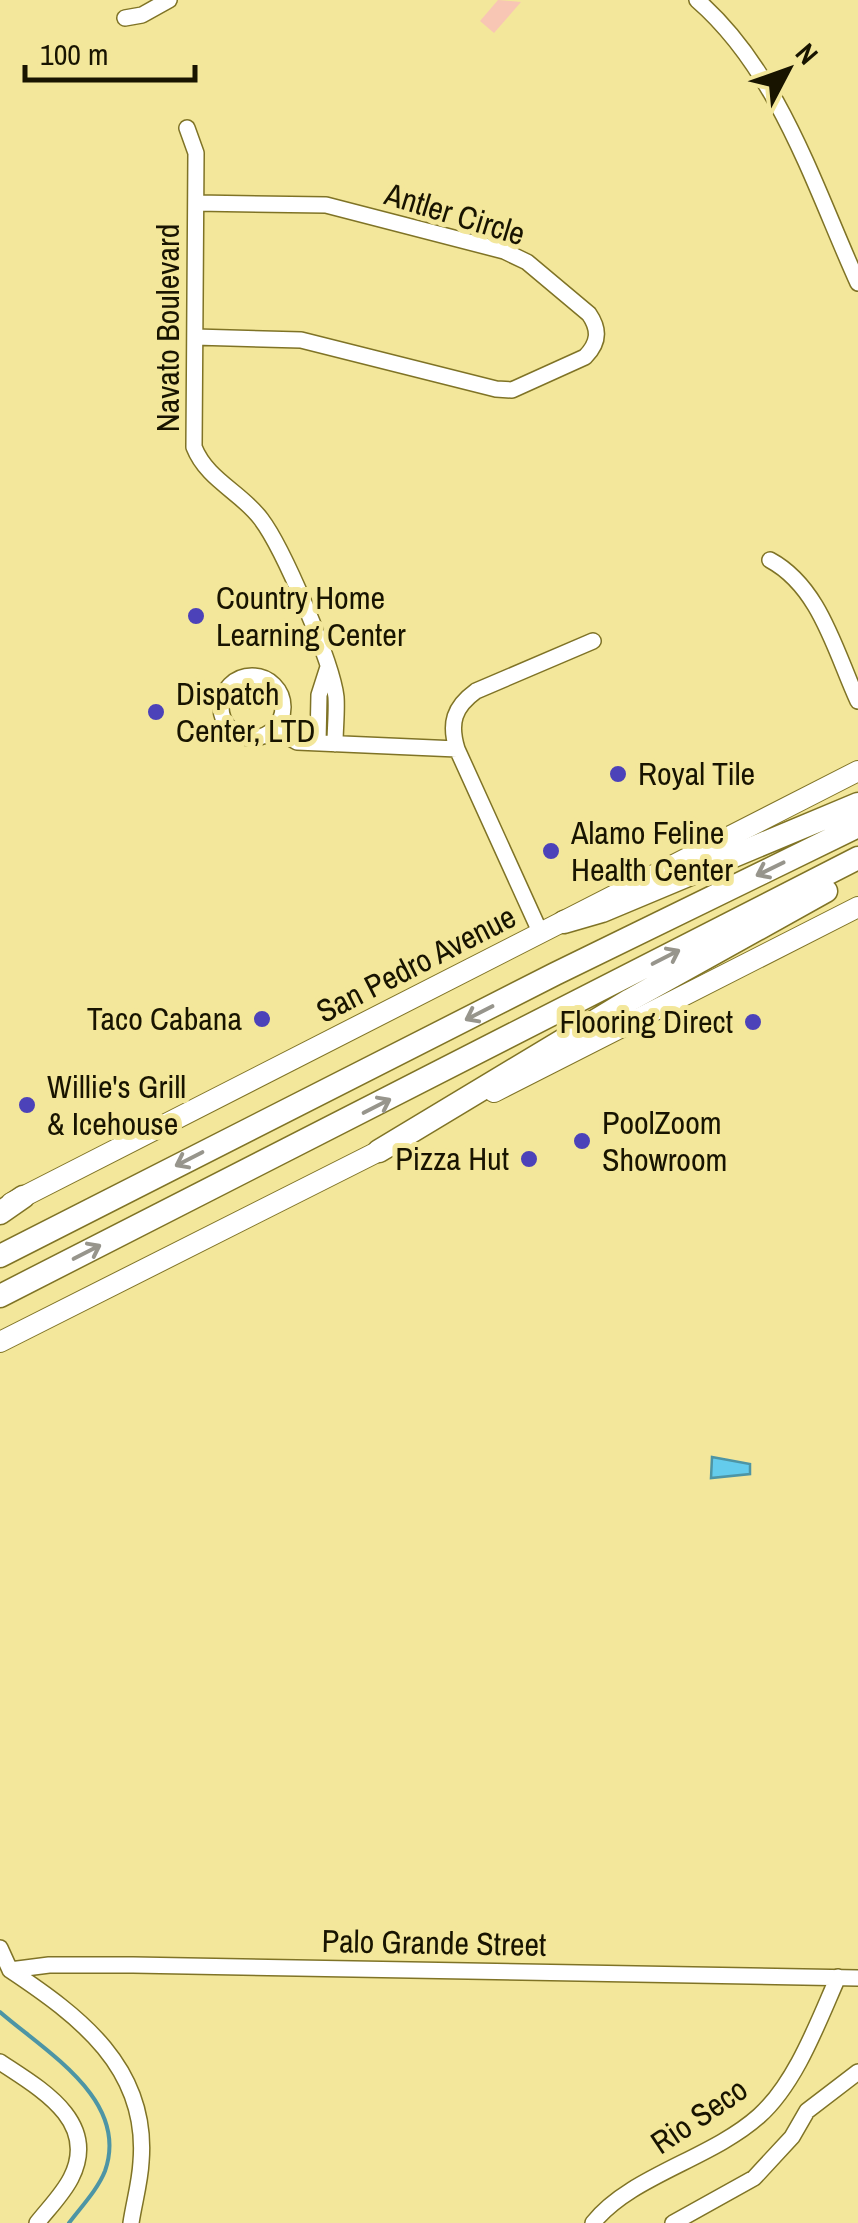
<svg xmlns="http://www.w3.org/2000/svg" width="858" height="2223" viewBox="0 0 858 2223" font-family="'Archivo Narrow',sans-serif">
<style>
.grass{fill:#f8c6b4}
.water{fill:#64ccec;stroke:#4d95a5;stroke-width:2.5}
.lines{fill:none;stroke-linecap:round;stroke-linejoin:round}
.stream{stroke:#4d95a5;stroke-width:4}
.minor-casing{stroke:#7f7326;stroke-width:18}
.major-casing{stroke:#7f7326;stroke-width:22}
.highway-casing{stroke:#7f7326;stroke-width:25}
.minor{stroke:#fff;stroke-width:15}
.major{stroke:#fff;stroke-width:20}
.highway{stroke:#fff;stroke-width:22}
.oneway{stroke:#97958c}
.poi-dot{fill:#4c42b9;stroke:#f3e79b;stroke-width:4}
.labels{text-anchor:middle;stroke-width:10;stroke-linejoin:round;paint-order:stroke}
.street-label{font-size:32px;fill:#181400;stroke:#f3e79b}
.poi-label{font-size:32px;fill:#181400;stroke:#f3e79b;text-anchor:start}
</style>
<rect width="100%" height="100%" fill="#f3e79b"/>
<path class="grass" d="M 498,0 L 521,2 L 494,33 L 480,21 Z"/>
<path class="water" d="M 712,1457 L 750,1464 L 750,1474 L 711,1478 Z"/>
<g class="lines">
<path class="stream" d="M 0,2012 C 46,2052 130,2100 105,2171 C 98,2189 81,2207 69,2223"/>
<defs>
<path id="minor" d="M 697,0 C 779,71 814,186 858,283
M 125,18 L 142,15 L 169,0
M 187,128 L 196,153 L 194,447 C 207,480 241,492 261,519 C 283,548 332,662 336,697 C 337,712 335,729 335,744
M 195,337 L 301,340 L 496,389 L 512,390 L 585,357 C 599,343 600,330 589,314 L 527,262 L 504,251 L 326,205 L 196,203
M 770,560 C 820,587 835,651 858,701
M221 707a31 31 0 1 1 62 0a31 31 0 1 1-62 0Z
M 274,729 L 297,742 L 457,749
M 318,743 L 319,695 L 328,667
M 541,934 L 457,749 C 449,723 454,707 476,691 L 593,641
M 0,1948 L 10,1970
M 10,1970 L 49,1965 L 133,1965 L 858,1978
M 10,1970 C 79,2016 149,2068 141,2162 C 140,2182 134,2203 131,2223
M 0,2062 C 39,2088 100,2121 71,2178 C 63,2194 48,2209 37,2223
M 593,2223 C 630,2176 711,2159 759,2116 C 796,2083 818,2022 838,1977
M 673,2223 L 754,2178 L 792,2137 L 807,2111 L 858,2072"/>
<path id="major" d="M 494,1092 L 858,907
M 11,1203 L 858,771
M 0,1342 L 393,1144"/>
<path id="highway" d="M 564,922 L 602,911 L 858,804
M 379,1151 L 630,1000 L 826,891
M 0,1213 L 23,1197
M 0,1256 L 555,974 L 858,826
M 0,1296 L 858,858"/>
</defs>
<use href="#minor" class="minor-casing"/>
<use href="#major" class="major-casing"/>
<use href="#highway" class="highway-casing"/>
<use href="#minor" class="minor"/>
<use href="#major" class="major"/>
<use href="#highway" class="highway"/>
</g>
<defs><path id="oneway-shaft" d="M-6 0H5M1.5-3L5.5 0L1.5 3" fill="none" stroke-width="1.6" stroke-linecap="round" stroke-linejoin="round" transform="scale(2.5)"/></defs>
<g class="oneway">
<use href="#oneway-shaft" transform="translate(770 869) rotate(154)"/>
<use href="#oneway-shaft" transform="translate(666 957) rotate(-27)"/>
<use href="#oneway-shaft" transform="translate(479 1013) rotate(153)"/>
<use href="#oneway-shaft" transform="translate(377 1106) rotate(-27)"/>
<use href="#oneway-shaft" transform="translate(189 1159) rotate(153)"/>
<use href="#oneway-shaft" transform="translate(87 1252) rotate(-27)"/>
</g>
<g class="poi-dot">
<circle cx="196" cy="616" r="10"/>
<circle cx="156" cy="712" r="10"/>
<circle cx="618" cy="774" r="10"/>
<circle cx="551" cy="851" r="10"/>
<circle cx="262" cy="1019" r="10"/>
<circle cx="753" cy="1022" r="10"/>
<circle cx="27" cy="1105" r="10"/>
<circle cx="582" cy="1141" r="10"/>
<circle cx="529" cy="1159" r="10"/>
</g>
<g class="labels">
<g class="street-label">
<text transform="translate(455 214) rotate(17)" y="11">Antler Circle</text>
<text transform="translate(168 328) rotate(-90)" y="11">Navato Boulevard</text>
<text transform="translate(416 964) rotate(-27)" y="11">San Pedro Avenue</text>
<text transform="translate(434 1943) rotate(1)" y="11">Palo Grande Street</text>
<text transform="translate(699 2116) rotate(-34)" y="11">Rio Seco</text>
</g>
<g class="poi-label">
<text x="216" y="609">Country Home<tspan x="216" dy="37">Learning Center</tspan></text>
<text x="176" y="705">Dispatch<tspan x="176" dy="37">Center, LTD</tspan></text>
<text x="638" y="785">Royal Tile</text>
<text x="571" y="844">Alamo Feline<tspan x="571" dy="37">Health Center</tspan></text>
<text x="242" y="1030" text-anchor="end">Taco Cabana</text>
<text x="733" y="1033" text-anchor="end">Flooring Direct</text>
<text x="47" y="1098">Willie's Grill<tspan x="47" dy="37">&amp; Icehouse</tspan></text>
<text x="602" y="1134">PoolZoom<tspan x="602" dy="37">Showroom</tspan></text>
<text x="509" y="1170" text-anchor="end">Pizza Hut</text>
</g>
</g>
<g transform="translate(788 70) rotate(49)" stroke="#f3e79b" stroke-width="8" paint-order="stroke">
<path d="M0-8L18 38L0 25L-18 38Z" fill="#181400"/>
<text y="-15" font-size="28" font-weight="bold" text-anchor="middle" fill="#181400">N</text>
</g>
<path d="M25 65v15h170v-15" fill="none" stroke="#181400" stroke-width="5"/>
<text x="40" y="65" font-size="30" fill="#181400" stroke="#f3e79b" stroke-width="8" paint-order="stroke">100 m</text>
</svg>
